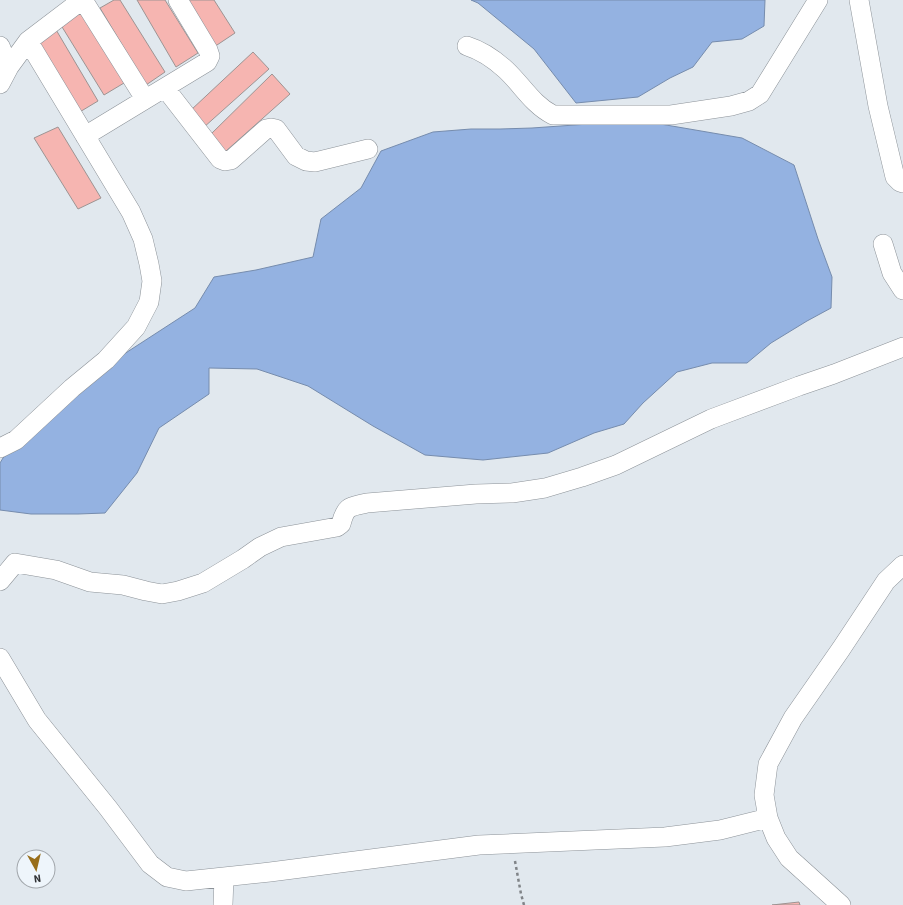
<svg xmlns="http://www.w3.org/2000/svg" width="903" height="905" viewBox="0 0 903 905" font-family="'Source Sans 3',sans-serif">
<style>
.water{fill:#94b2e1;stroke:#768cad}
.building{fill:#f6b5b1;stroke:#9d9493}
.lines{fill:none;stroke-linecap:round;stroke-linejoin:round}
.street-casing{stroke:#8c9298;stroke-width:20}
.path{stroke:#808488;stroke-width:2.5;stroke-dasharray:3 3;stroke-linecap:butt}
.street{stroke:#fff;stroke-width:19}
</style>
<rect width="100%" height="100%" fill="#e1e8ee"/>
<path class="water" d="M 471,0 L 765,0 L 764,26 L 742,39 L 712,42 L 693,67 L 670,78 L 638,97 L 576,103 L 534,49 L 478,3 Z
M 631,119 L 742,138 L 794,165 L 818,239 L 832,277 L 831,308 L 807,321 L 771,343 L 747,363 L 712,363 L 677,372 L 643,403 L 624,424 L 594,433 L 548,453 L 483,460 L 425,455 L 373,426 L 308,386 L 257,369 L 209,368 L 209,394 L 159,428 L 137,473 L 105,513 L 78,514 L 31,514 L 0,510 L 0,463 L 3,458 L 42,422 L 121,356 L 195,308 L 214,277 L 256,270 L 313,257 L 321,219 L 361,188 L 381,151 L 433,132 L 471,129 L 500,129 L 532,128 L 589,124 Z"/>
<path class="building" d="M 114,0 L 120,0 L 165,72 L 146,85 L 100,8 Z
M 137,0 L 165,0 L 198,53 L 176,67 Z
M 185,0 L 214,0 L 235,33 L 214,47 Z
M 81,7 L 124,83 L 104,95 L 59,22 Z
M 55,28 L 98,101 L 78,113 L 35,40 Z
M 253,52 L 269,69 L 203,128 L 191,110 Z
M 272,74 L 290,94 L 226,151 L 209,136 Z
M 58,127 L 101,198 L 78,209 L 34,138 Z
M 799,902 L 800,905 L 772,905 Z"/>
<g class="lines">
<defs>
<path id="street" d="M 83,0 L 145,99
M 859,0 L 878,106 L 895,177 L 900,182 L 903,183
M 0,46 L 9,67
M 467,46 C 483,51 494,59 506,70 C 522,85 533,105 553,115 L 671,115 L 731,106 L 749,101 L 760,94 L 818,0
M 0,84 L 9,67 L 28,41 L 82,0
M 165,88 L 220,159 L 225,161 L 231,160 L 266,129 L 271,128 L 276,129 L 296,156 L 306,161 L 315,162 L 368,149
M 85,136 L 207,62 L 210,56 L 208,50 L 178,0
M 883,244 L 892,273 L 903,290
M 0,448 L 16,440 L 72,388 L 106,360 L 136,327 L 149,302 L 152,281 L 149,264 L 143,239 L 131,212 L 28,41
M 0,581 L 15,563 L 56,570 L 90,582 L 123,585 L 146,591 L 162,594 L 178,591 L 203,583 L 243,559 L 260,547 L 281,537 L 337,527 L 341,524 C 346,505 350,507 367,503 L 476,494 L 512,493 L 545,488 L 582,477 L 616,465 L 711,419 L 799,386 L 834,374 L 903,347
M 0,658 L 37,720 L 108,808 L 150,864 L 167,877 L 186,881 L 270,872 L 479,845 L 665,837 L 720,830 L 768,818
M 223,905 L 224,877
M 841,905 L 789,858 L 776,838 L 768,818 L 764,795 L 768,764 L 793,718 L 841,649 L 886,581 L 903,565"/>
</defs>
<use href="#street" class="street-casing"/>
<path class="path" d="M 515,861 L 521,894 L 524,905"/>
<use href="#street" class="street"/>
</g>
<g transform="translate(36 869) rotate(172)"><circle r="19" fill="#eef5fb" stroke="#a2a7ac"/>
<path d="M0-3L7 15L0 10L-7 15Z" fill="#986e1b"/>
<text y="-6" font-size="11" font-weight="bold" text-anchor="middle" fill="#303235">N</text>
</g>
</svg>
